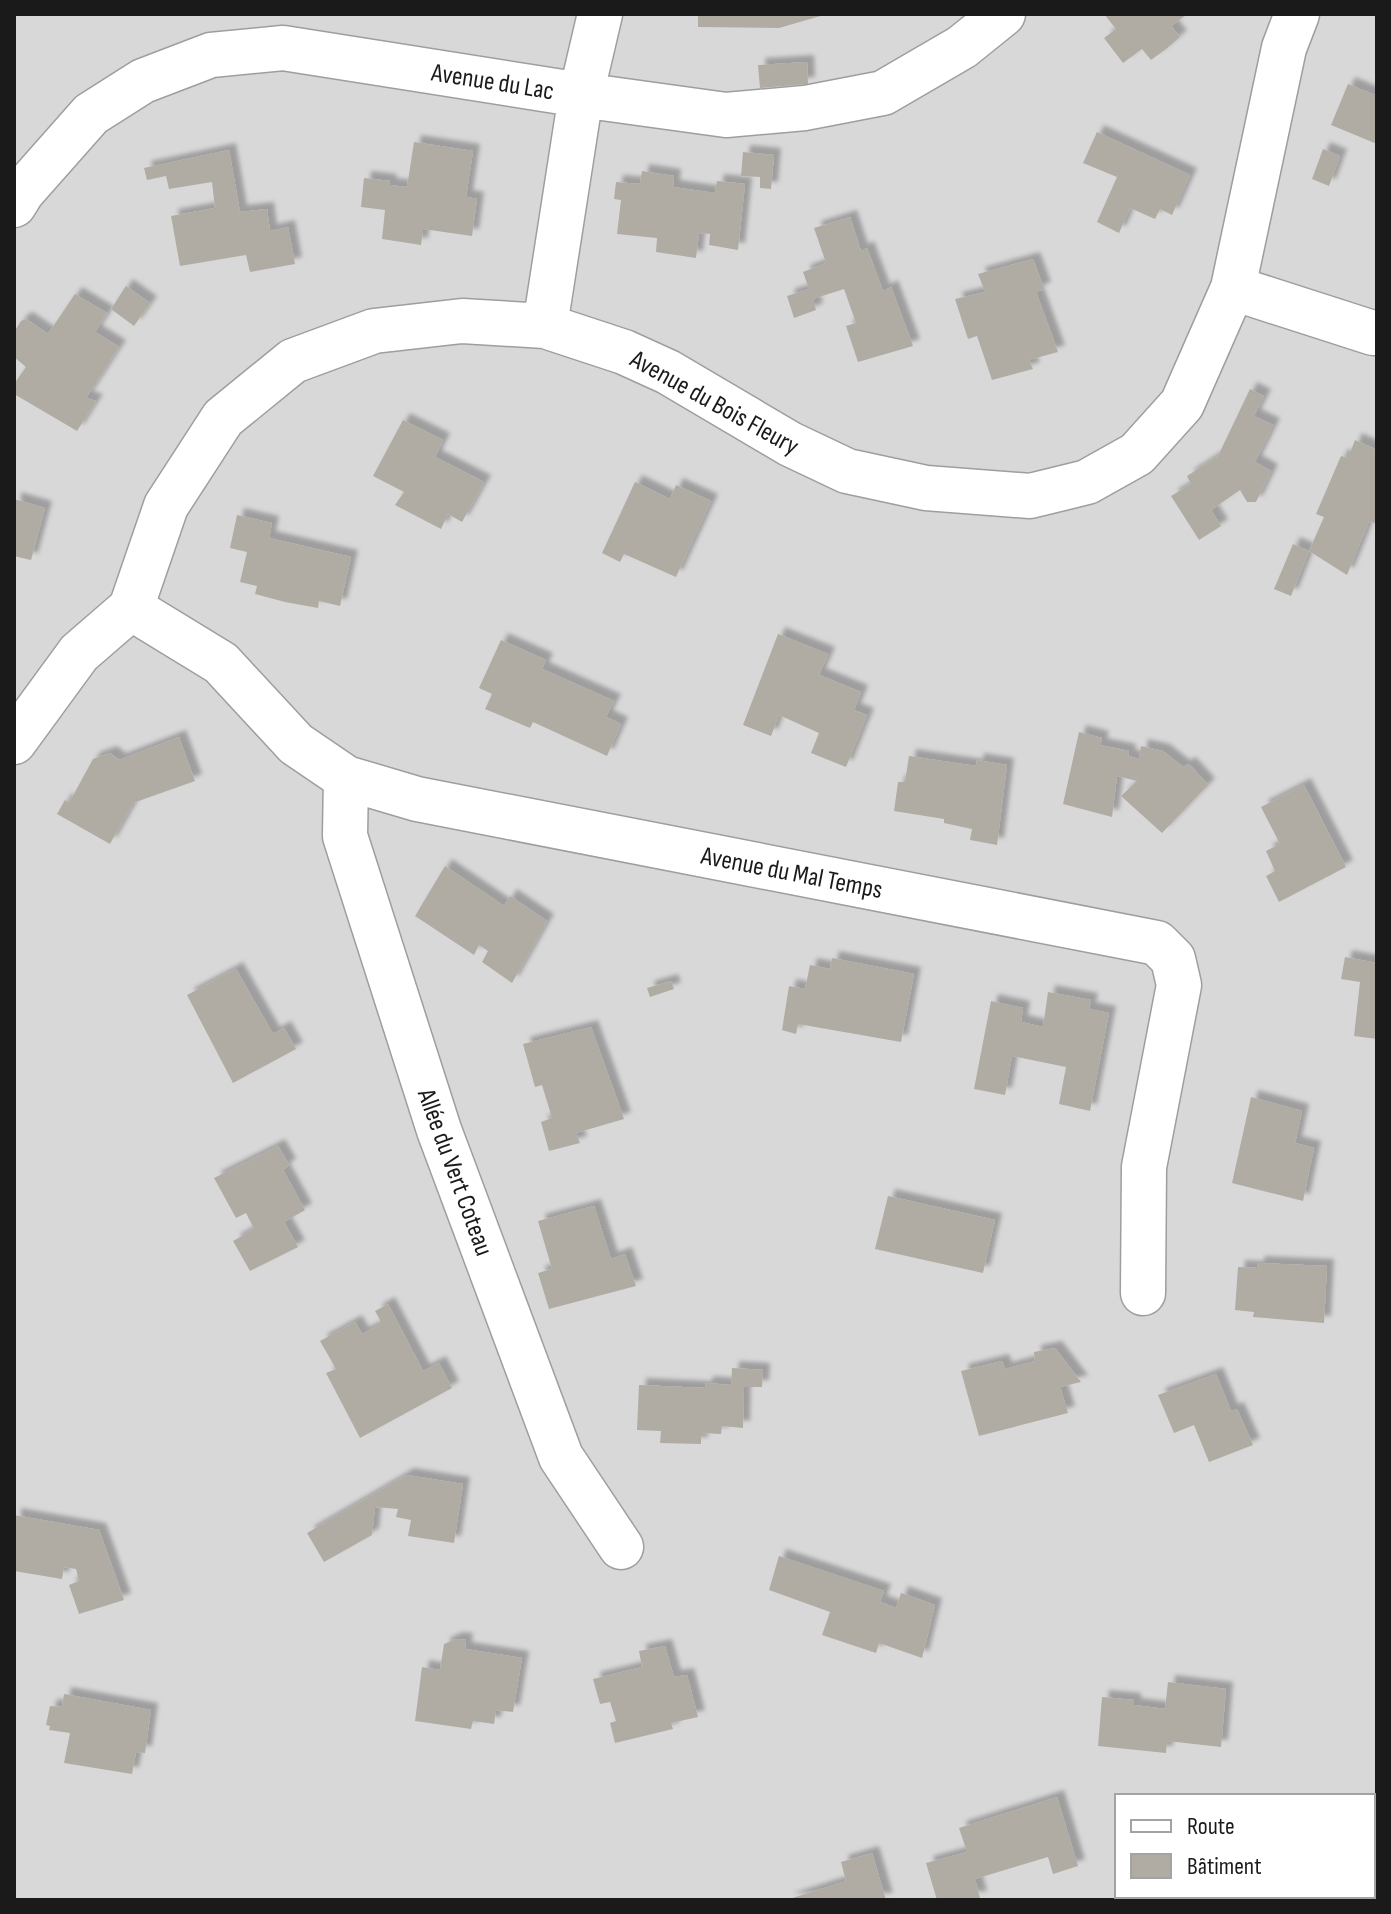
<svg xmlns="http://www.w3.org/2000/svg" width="1391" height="1914" viewBox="0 0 1391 1914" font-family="'Sofia Sans Condensed',sans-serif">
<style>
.residential{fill:#d8d8d8}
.building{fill:#b0aca4;filter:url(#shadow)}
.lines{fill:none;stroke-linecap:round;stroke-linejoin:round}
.street-casing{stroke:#9e9e9e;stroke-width:47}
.street{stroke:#fff;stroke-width:44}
.labels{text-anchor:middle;stroke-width:6;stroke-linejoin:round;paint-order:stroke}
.street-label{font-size:26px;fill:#1a1a1a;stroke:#fff}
</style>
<defs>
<filter id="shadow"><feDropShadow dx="7" dy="-7" stdDeviation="2" flood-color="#0004"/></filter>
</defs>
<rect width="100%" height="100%" fill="#ebeae1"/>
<path class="residential" d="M 14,14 L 1377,14 L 1377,1818 L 1373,1823 L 1373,1796 L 1117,1796 L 1117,1896 L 1317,1896 L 1314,1900 L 14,1900 Z"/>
<path class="building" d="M 698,14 L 824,14 L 824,15 L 779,28 L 698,27 Z
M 1104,14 L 1187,14 L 1171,26 L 1180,37 L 1166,49 L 1151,60 L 1142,49 L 1123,63 L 1104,38 L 1116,29 Z
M 807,62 L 808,84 L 760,88 L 758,65 Z
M 1348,84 L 1377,96 L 1377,144 L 1331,125 Z
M 1097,132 L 1190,175 L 1172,215 L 1160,209 L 1155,219 L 1130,208 L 1119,233 L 1097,222 L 1117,177 L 1083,163 Z
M 414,142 L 473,151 L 466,197 L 477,199 L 472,236 L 423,229 L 421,245 L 382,239 L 385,210 L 361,207 L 364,178 L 390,181 L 389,185 L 407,187 Z
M 1323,149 L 1340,156 L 1329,186 L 1312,179 Z
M 229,150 L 240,212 L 267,209 L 270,231 L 288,227 L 295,264 L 250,272 L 246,255 L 180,266 L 171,216 L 215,208 L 212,182 L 169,189 L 166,176 L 147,180 L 144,168 Z
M 743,152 L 774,155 L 771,189 L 760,188 L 760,177 L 741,176 Z
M 642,171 L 674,176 L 673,187 L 715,193 L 717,181 L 745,184 L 738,250 L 709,245 L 710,234 L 699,233 L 696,258 L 656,252 L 657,238 L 617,234 L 621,200 L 614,199 L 616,182 L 640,184 Z
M 850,217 L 861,251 L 867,248 L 883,291 L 891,287 L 913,346 L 858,362 L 846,326 L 856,323 L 844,289 L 813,299 L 816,310 L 794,318 L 787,296 L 809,289 L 803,272 L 826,263 L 814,228 Z
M 1033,259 L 1044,289 L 1036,292 L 1058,352 L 1029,360 L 1033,369 L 992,380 L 977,336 L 968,339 L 955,299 L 985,292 L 978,274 Z
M 126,286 L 150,303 L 134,326 L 111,309 Z
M 75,294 L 107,313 L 95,332 L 119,347 L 86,398 L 96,401 L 77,431 L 14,394 L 14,384 L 26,367 L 14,357 L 14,332 L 21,321 L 26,319 L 48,334 Z
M 1250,389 L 1264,396 L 1254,416 L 1273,425 L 1255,462 L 1271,471 L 1256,502 L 1247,502 L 1240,490 L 1211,510 L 1221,526 L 1199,540 L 1171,496 L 1191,484 L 1187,476 L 1218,456 Z
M 403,420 L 443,440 L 435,457 L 484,482 L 462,522 L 448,514 L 441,529 L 395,505 L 404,492 L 373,476 Z
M 1355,440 L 1377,450 L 1377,524 L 1369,521 L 1347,575 L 1309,551 L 1324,517 L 1316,514 L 1341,456 L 1348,458 Z
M 635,482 L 670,499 L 676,485 L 711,501 L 676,577 L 624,554 L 620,562 L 602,553 Z
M 14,499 L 45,508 L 31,560 L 14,556 Z
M 237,515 L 272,523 L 269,538 L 351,557 L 340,606 L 319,601 L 318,608 L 285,602 L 255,594 L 257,586 L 240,582 L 247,552 L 230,548 Z
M 1293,544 L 1309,551 L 1291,596 L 1274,589 Z
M 778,634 L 828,654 L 819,675 L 861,692 L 854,710 L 867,715 L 846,767 L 811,753 L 819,733 L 779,715 L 771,736 L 743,725 Z
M 501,640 L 546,660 L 542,669 L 614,701 L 606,717 L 621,724 L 607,756 L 533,722 L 530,728 L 485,709 L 492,694 L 479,688 Z
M 1079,732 L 1102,738 L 1100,745 L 1129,751 L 1128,756 L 1139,759 L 1141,746 L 1163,751 L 1183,767 L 1189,764 L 1208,785 L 1162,833 L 1121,796 L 1137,781 L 1117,776 L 1112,817 L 1063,804 Z
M 179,737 L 195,781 L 133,803 L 110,844 L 57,814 L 65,800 L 69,803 L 93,759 L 110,753 L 119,760 Z
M 909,756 L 976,766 L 977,760 L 1007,765 L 997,845 L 970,840 L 972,829 L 944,823 L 944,819 L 894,811 L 898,782 L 905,782 Z
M 1304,785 L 1346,867 L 1279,902 L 1266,876 L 1275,871 L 1266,851 L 1280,844 L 1261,807 Z
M 445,866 L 504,906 L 510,896 L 547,921 L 512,983 L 482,962 L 488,951 L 479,945 L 474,955 L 415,916 Z
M 1345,957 L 1377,963 L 1377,1039 L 1354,1036 L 1360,982 L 1341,979 Z
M 832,958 L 914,974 L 901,1042 L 798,1024 L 796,1034 L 782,1030 L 789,986 L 805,989 L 810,965 L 830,969 Z
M 236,969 L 273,1034 L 284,1028 L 296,1049 L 233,1083 L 187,995 Z
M 671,981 L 674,989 L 650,997 L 647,988 Z
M 1048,992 L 1091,1000 L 1089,1009 L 1109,1013 L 1090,1111 L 1059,1104 L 1066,1067 L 1012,1056 L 1005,1095 L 974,1089 L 991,1001 L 1023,1008 L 1021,1022 L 1043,1027 Z
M 591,1027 L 624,1119 L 576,1133 L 580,1143 L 549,1151 L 541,1122 L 552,1118 L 542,1085 L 535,1087 L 523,1044 Z
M 1251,1097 L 1302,1111 L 1295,1143 L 1314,1148 L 1303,1201 L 1232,1183 Z
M 278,1146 L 289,1165 L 283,1170 L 305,1210 L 284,1222 L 298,1247 L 250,1271 L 233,1241 L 254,1229 L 246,1213 L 236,1218 L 214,1178 Z
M 888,1196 L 995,1220 L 983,1273 L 875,1249 Z
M 594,1206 L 611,1259 L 625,1254 L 636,1286 L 549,1309 L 538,1273 L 552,1269 L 538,1221 Z
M 1258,1263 L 1327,1266 L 1324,1323 L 1253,1317 L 1254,1312 L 1235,1310 L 1238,1267 L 1257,1268 Z
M 388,1304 L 423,1371 L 439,1363 L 452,1388 L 360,1438 L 326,1373 L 336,1369 L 320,1341 L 355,1322 L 362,1334 L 379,1325 L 380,1320 L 375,1311 Z
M 1055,1348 L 1081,1382 L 1060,1387 L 1068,1413 L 979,1436 L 961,1371 L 1002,1361 L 1005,1369 L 1035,1361 L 1034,1352 Z
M 732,1368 L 763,1370 L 762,1387 L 744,1387 L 743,1428 L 722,1426 L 721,1434 L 701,1433 L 701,1444 L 660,1443 L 661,1431 L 637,1430 L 639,1385 L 705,1388 L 706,1383 L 731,1385 Z
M 1216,1374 L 1231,1411 L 1237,1409 L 1253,1445 L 1209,1462 L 1194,1425 L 1174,1433 L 1158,1395 Z
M 407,1475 L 463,1484 L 454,1543 L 408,1536 L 411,1520 L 396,1517 L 398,1509 L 375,1507 L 372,1535 L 324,1562 L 307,1533 Z
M 14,1515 L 99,1530 L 124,1600 L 79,1614 L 69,1585 L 79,1581 L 76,1569 L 64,1567 L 62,1579 L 14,1571 Z
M 779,1556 L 884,1591 L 880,1602 L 896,1608 L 901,1593 L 935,1605 L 922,1658 L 879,1643 L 876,1653 L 822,1635 L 830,1612 L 769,1590 Z
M 456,1639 L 466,1640 L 465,1649 L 522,1658 L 513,1712 L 496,1710 L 494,1724 L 473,1721 L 471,1729 L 415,1721 L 422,1667 L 440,1670 L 444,1644 Z
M 665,1646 L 674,1677 L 687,1675 L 698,1717 L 671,1723 L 673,1729 L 615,1743 L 610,1723 L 616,1721 L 610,1702 L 600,1704 L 593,1679 L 642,1667 L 639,1651 Z
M 1168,1682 L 1226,1689 L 1221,1747 L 1167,1741 L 1166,1753 L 1098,1746 L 1102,1697 L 1134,1700 L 1134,1705 L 1165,1709 Z
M 64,1694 L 151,1710 L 145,1753 L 136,1752 L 132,1774 L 64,1763 L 70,1733 L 49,1730 L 50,1726 L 46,1725 L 50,1706 L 62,1707 Z
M 1057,1797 L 1078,1866 L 1053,1874 L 1048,1857 L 975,1879 L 980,1898 L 937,1900 L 926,1863 L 967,1852 L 959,1828 Z
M 872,1853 L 886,1900 L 786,1900 L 846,1881 L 841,1862 Z"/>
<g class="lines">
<defs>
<path id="street" d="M 14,205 L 22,192 L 91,114 L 143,81 L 211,55 L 283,48 L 581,95 L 726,115 L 805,108 L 883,93 L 962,47 L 1003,14
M 1233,288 L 1373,333
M 545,326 L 581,95 L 600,14
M 131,608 L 221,663 L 296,744 L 346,778 L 417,799 L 1157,943 L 1173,959 L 1179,985 L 1144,1167 L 1143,1293
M 14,742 L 79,653 L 131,608 L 166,506 L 223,418 L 293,361 L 374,331 L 462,321 L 545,326 L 624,352 L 668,372 L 790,444 L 847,471 L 926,488 L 1030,496 L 1087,482 L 1137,454 L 1182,404 L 1233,288 L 1284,48 L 1297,14
M 346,778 L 345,836 L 439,1130 L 561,1457 L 621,1547
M 1373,1833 L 1377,1832
M 1245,1900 L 1251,1896"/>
</defs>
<use href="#street" class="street-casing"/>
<use href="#street" class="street"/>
</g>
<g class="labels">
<g class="street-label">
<text transform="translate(493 81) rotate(9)" y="9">Avenue du Lac</text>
<text transform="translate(715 402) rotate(29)" y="9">Avenue du Bois Fleury</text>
<text transform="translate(792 872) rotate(11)" y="9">Avenue du Mal Temps</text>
<text transform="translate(456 1172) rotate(70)" y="9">Allée du Vert Coteau</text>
</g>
</g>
<rect width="1391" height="1914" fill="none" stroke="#1a1a1a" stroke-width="32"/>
<rect x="1115" y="1794" width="260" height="104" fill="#ffffff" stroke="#a3a3a3" stroke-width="2"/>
<rect x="1131" y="1820" width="40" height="12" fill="#ffffff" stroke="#a3a3a3" stroke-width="2"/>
<text x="1187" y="1834" font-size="24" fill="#1a1a1a">Route</text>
<rect x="1131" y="1854" width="40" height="24" fill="#b0aca4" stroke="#a3a3a3" stroke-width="2"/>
<text x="1187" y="1874" font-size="24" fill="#1a1a1a">Bâtiment</text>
</svg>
